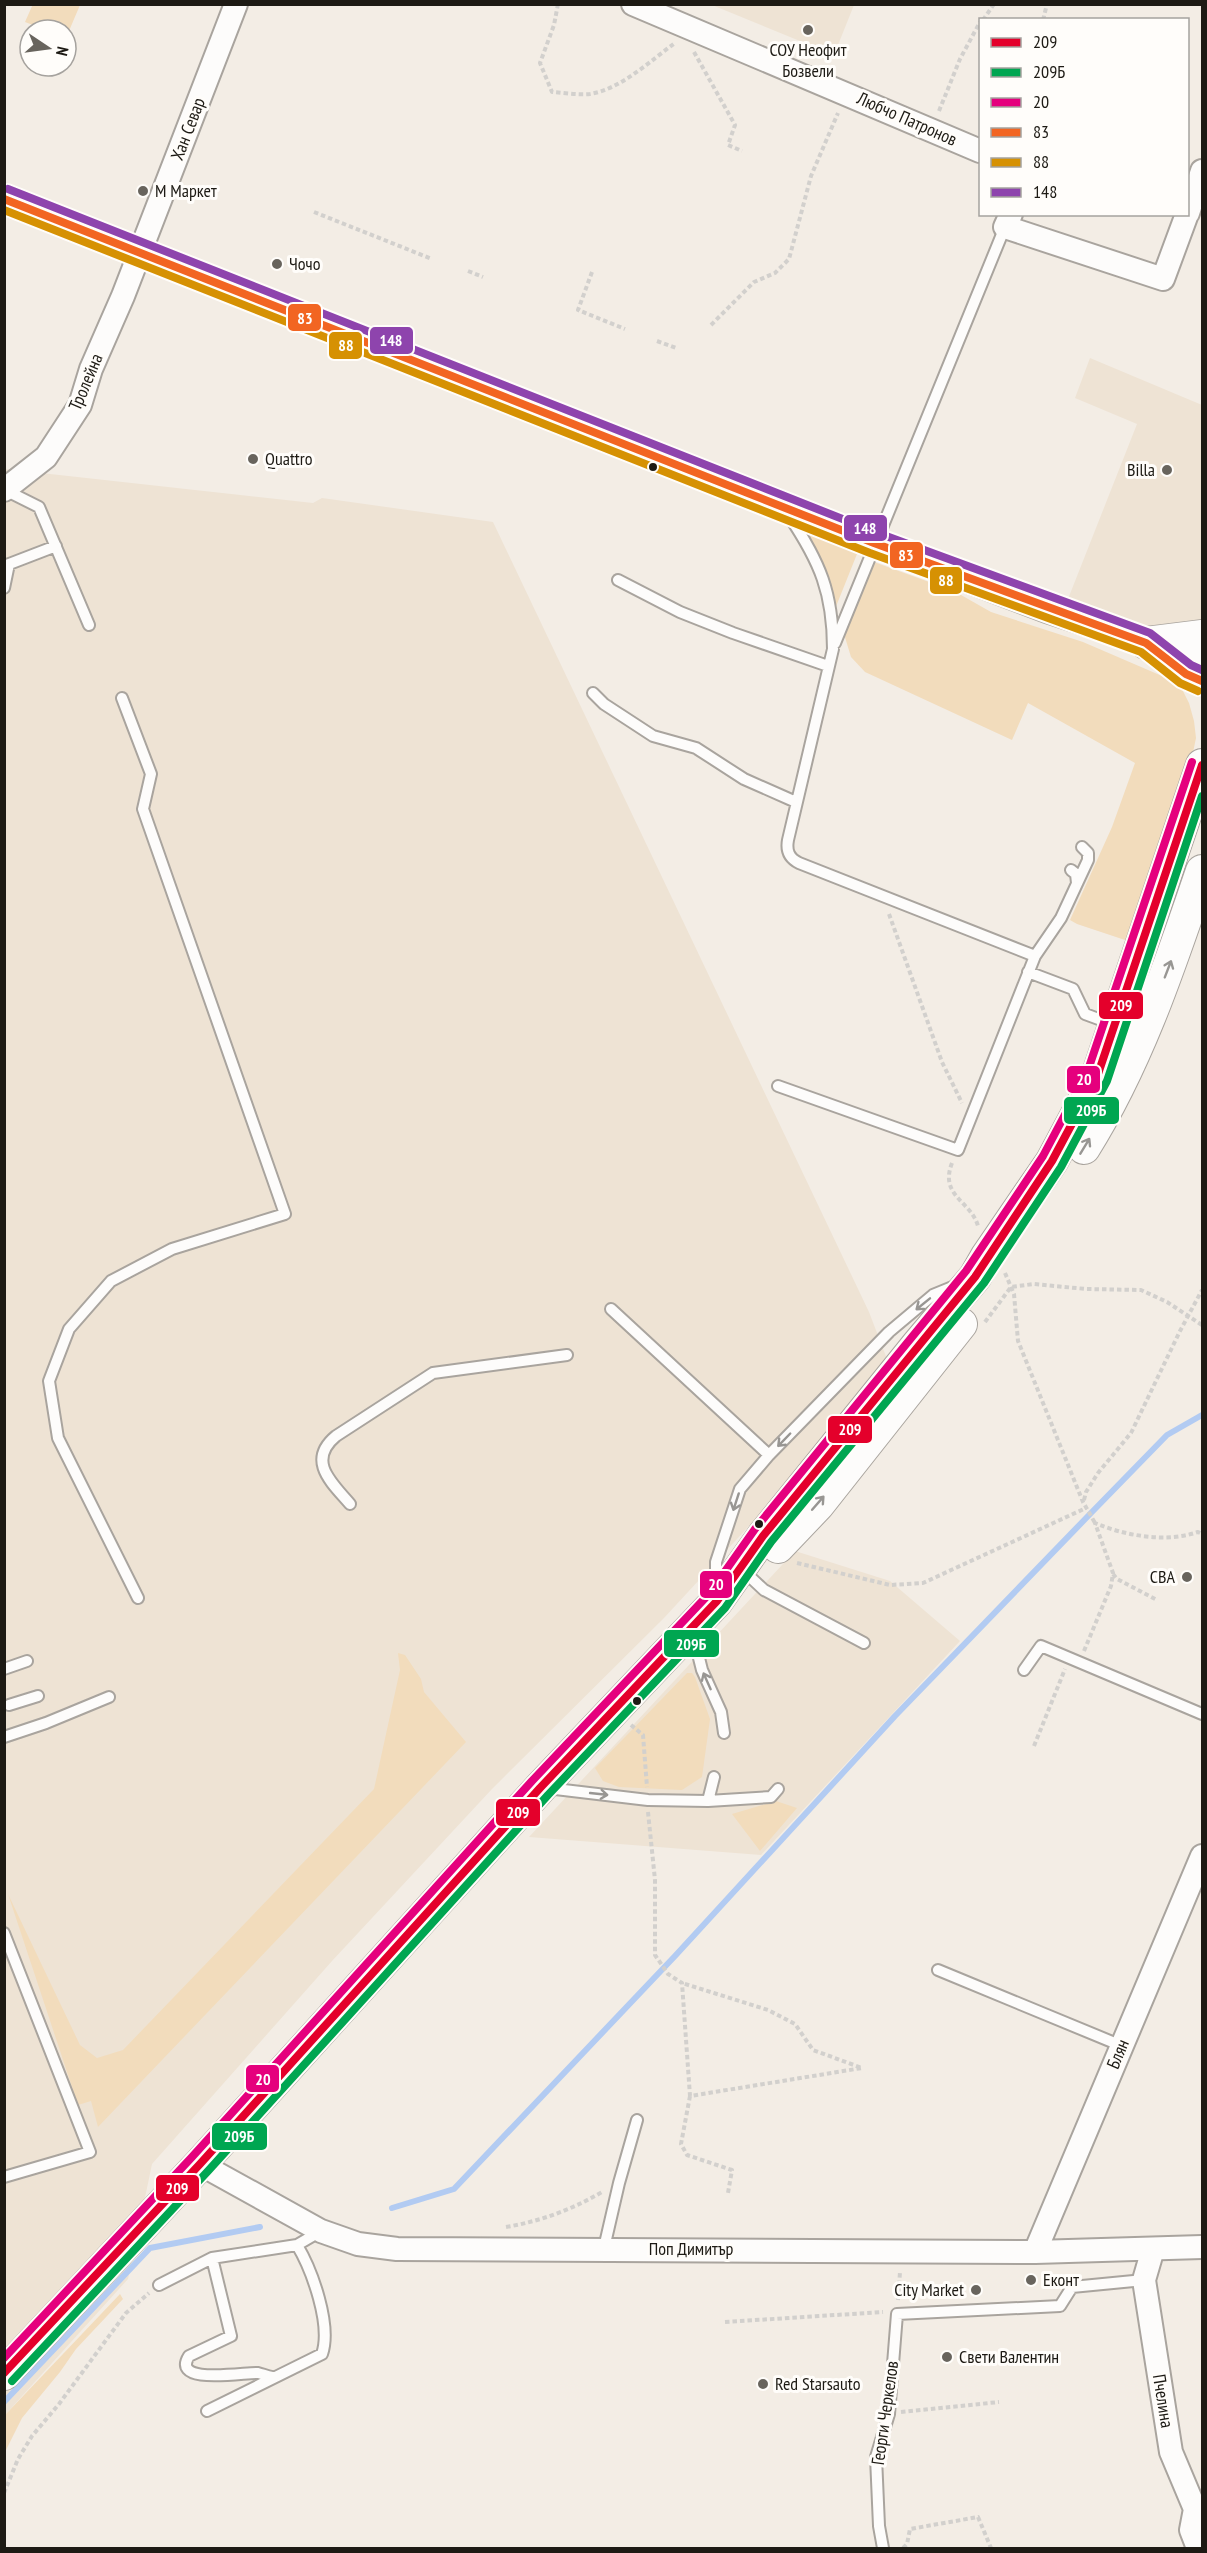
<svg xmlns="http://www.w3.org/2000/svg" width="1207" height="2553" viewBox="0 0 1207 2553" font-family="'PT Sans Narrow',sans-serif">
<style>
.built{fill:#eee3d4}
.green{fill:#f2dcbc}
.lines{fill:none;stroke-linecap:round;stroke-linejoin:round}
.stream{stroke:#b2cbf2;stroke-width:6}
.service-casing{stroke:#a9a49e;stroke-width:14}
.minor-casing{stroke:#a9a49e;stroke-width:26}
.tertiary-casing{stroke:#a9a49e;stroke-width:30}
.secondary-casing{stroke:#a9a49e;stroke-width:34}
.path{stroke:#d2d0cd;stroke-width:4;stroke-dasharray:4.5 3;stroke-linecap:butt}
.service{stroke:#fdfcfb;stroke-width:10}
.minor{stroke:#fdfcfb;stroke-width:22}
.tertiary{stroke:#fdfcfb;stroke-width:27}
.secondary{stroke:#fdfcfb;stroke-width:32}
.bus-1-casing{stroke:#fffdfa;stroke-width:12}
.bus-2-casing{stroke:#fffdfa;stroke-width:12}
.bus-3-casing{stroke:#fffdfa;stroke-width:12}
.bus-4-casing{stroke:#fffdfa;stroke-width:12}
.bus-5-casing{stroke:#fffdfa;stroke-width:12}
.bus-6-casing{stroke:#fffdfa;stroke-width:12}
.bus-1{stroke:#e4002b;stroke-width:8}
.bus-2{stroke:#00a651;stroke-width:8}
.bus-3{stroke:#e5007d;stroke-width:8}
.bus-4{stroke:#f26522;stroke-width:8}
.bus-5{stroke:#d69103;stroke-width:8}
.bus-6{stroke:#8e44ad;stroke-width:8}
.oneway{stroke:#989693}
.poi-dot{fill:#68645d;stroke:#fffdfa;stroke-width:2}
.bus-dot{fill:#1d1a14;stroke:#fffdfa;stroke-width:2}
.labels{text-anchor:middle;stroke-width:6;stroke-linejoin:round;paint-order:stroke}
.poi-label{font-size:18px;fill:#1d1a14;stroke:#fffdfa;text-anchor:start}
.street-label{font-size:18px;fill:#1d1a14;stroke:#fffdfa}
.line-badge{stroke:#fffdfa;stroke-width:2}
.badge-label{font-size:16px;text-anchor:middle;font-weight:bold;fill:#fff}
</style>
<rect width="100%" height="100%" fill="#f3ede5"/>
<path class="built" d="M 712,5 L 854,5 L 834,55 Z
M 1090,358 L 1202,405 L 1202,623 L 1161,631 L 1068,599 L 1137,424 L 1075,398 Z
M 5,469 L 313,503 L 322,498 L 493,522 L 869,1312 L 887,1359 L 761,1513 L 664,1618 L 492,1789 L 332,1961 L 152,2164 L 128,2279 L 5,2415 Z
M 795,1551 L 890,1581 L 960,1641 L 761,1855 L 529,1837 Z"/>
<path class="green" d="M 33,4 L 80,5 L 66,38 L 66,30 L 46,30 L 25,22 Z
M 794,516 L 861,544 L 835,609 Z
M 874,562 L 954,591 L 991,612 L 1083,642 L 1169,679 L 1182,689 L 1189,703 L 1194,721 L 1196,738 L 1191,762 L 1128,941 L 1077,924 L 1070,920 L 1112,827 L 1135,763 L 1028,703 L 1012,740 L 865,672 L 851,657 L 844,634 Z
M 398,1653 L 405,1655 L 421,1679 L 424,1692 L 466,1742 L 98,2127 L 91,2101 L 78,2105 L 8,1894 L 80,2045 L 97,2058 L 123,2050 L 374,1789 L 400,1670 Z
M 687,1673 L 692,1673 L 695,1677 L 710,1719 L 702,1777 L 682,1790 L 619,1787 L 603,1781 L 595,1768 Z
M 776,1801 L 797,1808 L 760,1851 L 732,1814 Z
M 120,2294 L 123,2299 L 76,2349 L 60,2372 L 22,2418 L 5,2452 L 5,2415 Z"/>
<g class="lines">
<path class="stream" d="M 392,2208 L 454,2189 L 675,1956 L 895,1716 L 1091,1513 L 1167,1435 L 1202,1415
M 4,2402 L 150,2248 L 260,2227"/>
<defs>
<path id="service" d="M 5,490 L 39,507 L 89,625
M 4,566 L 56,546
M 618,580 L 680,612 L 733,633 L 828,666
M 4,588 L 9,564
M 835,643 L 1005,227
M 593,693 L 604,704 L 653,736 L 696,748 L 744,779 L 796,802
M 122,698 L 151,774 L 143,809 L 285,1214 L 172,1249 L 111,1281 L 69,1329 L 49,1381 L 58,1438 L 138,1598
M 1071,870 L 1076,874 L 1077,883
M 1035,956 L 1061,918 L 1088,860 L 1088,853 L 1082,847
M 1028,972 L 1073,989 L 1085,1014 L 1112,1024
M 778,1086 L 958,1150 L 1035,956 L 799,863 C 789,858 786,851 788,840 L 833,649 C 833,593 820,562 789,516
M 611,1309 L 769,1455
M 350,1504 C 332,1483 306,1461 336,1436 L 433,1373 L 567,1355
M 748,1575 L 764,1590 L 864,1643
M 716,1588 L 716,1562 L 740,1489 L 769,1455 L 889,1332 L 933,1295 L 955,1286
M 693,1634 L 702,1670 L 721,1712 L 724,1733
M 4,1669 L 27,1661
M 1024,1670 L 1041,1646 L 1202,1714
M 9,1705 L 38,1696
M 4,1737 L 46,1723 L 109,1697
M 547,1788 L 648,1800 L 708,1801 L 714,1777
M 708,1801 L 771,1797 L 778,1789
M 4,1933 L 90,2152 L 4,2177
M 938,1970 L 1122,2046
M 604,2248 L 619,2183 L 637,2120
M 212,2258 L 231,2336 L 189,2356 C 170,2386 246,2372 258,2373 C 262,2374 267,2376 272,2377
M 159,2285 L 212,2258 L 297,2245 L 321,2231
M 207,2411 L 322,2354 C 332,2325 312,2270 297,2245
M 883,2548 L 879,2526 L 876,2457 L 889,2414 L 897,2314 L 1060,2306 L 1072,2287 L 1144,2280"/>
<path id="minor" d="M 633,4 L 980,151
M 1188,213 L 1202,171
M 1011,214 L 1005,227 L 1163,279 L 1187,214
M 4,490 L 46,457 L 80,405 L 91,369 L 123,296 L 236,4
M 200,2164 L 321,2231 L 358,2244 L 397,2249 L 1035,2252 L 1202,2247
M 1153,2249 L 1144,2280 L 1171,2452 L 1195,2509 L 1191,2530 L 1198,2548
M 1035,2252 L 1202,1856"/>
<path id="tertiary" d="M 4,199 L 649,453 L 874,543 L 1047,609 L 1202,660
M 1166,658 L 1186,674 L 1202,681"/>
<path id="secondary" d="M 1146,643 L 1202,636
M 1084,1148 C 1138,1062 1170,965 1202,871
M 778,1547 L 818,1505 L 961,1324
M 4,2374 L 200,2164 L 540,1788 L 717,1601 L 763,1536 L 919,1343 L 975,1277 L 987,1256 L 1052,1161 L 1097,1077 L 1202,765"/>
</defs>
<use href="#service" class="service-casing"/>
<use href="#minor" class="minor-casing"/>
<use href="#tertiary" class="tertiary-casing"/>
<use href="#secondary" class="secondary-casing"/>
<path class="path" d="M 558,4 L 554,25 L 540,63 L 552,92 C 564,93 578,95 590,94 C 621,89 650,61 675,43
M 983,20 L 994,4
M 1043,20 L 1047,4
M 694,52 L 735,125 L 728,145 L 742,151
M 939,111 L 960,59 L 980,22
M 314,212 L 432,259
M 468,271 L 483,277
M 592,272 L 578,310 L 625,329
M 711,325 L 754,282 L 775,273 L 789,259 L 811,176 L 838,113
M 657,341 L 676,348
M 889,914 L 942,1062 L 962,1103
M 952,1163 C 939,1196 971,1201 978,1226
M 1005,1273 L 1014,1294 L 1018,1341 L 1083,1502 L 1095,1523
M 985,1322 L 1011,1287 L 1034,1284 L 1086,1289 L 1141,1290 L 1167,1302 L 1202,1325
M 1084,1500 L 1086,1492 L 1098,1473 L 1131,1433 L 1180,1331 L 1202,1290
M 797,1563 L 890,1585 L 923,1583 L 1086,1508
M 1113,1574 L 1117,1579 L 1157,1600
M 1084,1651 L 1111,1586 L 1113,1573 L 1095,1523 C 1126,1536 1166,1543 1198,1532 L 1202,1534
M 631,1725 L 643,1735 L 647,1787
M 1034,1746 L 1065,1669
M 648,1812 L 655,1880 L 655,1955 L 668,1974 L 682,1983 L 690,2096 L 862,2068 L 813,2050 L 795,2024 L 768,2010 L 682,1983
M 690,2096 L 681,2144 L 687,2155 L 732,2170 L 728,2193
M 506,2227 C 541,2221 571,2210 602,2192
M 898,2300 L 900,2272
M 725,2322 L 883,2312
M 901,2412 L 999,2402
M 4,2493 L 18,2459 L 32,2436 L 59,2404 L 126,2313 L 149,2293
M 903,2548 L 907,2544 L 910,2529 L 978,2517 L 991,2548"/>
<use href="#service" class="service"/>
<use href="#minor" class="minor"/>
<use href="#tertiary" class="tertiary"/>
<use href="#secondary" class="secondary"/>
<defs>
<path id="bus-1" d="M 4,2373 L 200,2164 L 540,1788 L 717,1601 L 763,1536 L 975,1277 L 1052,1161 L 1097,1077 L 1202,765"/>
<path id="bus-2" d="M 12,2381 L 208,2171 L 548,1795 L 725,1608 L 771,1542 L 984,1283 L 1061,1167 L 1107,1081 L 1202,796"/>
<path id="bus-3" d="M 4,2358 L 192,2157 L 532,1781 L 709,1594 L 755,1529 L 966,1271 L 1043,1156 L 1087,1073 L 1192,762"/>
<path id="bus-4" d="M 4,199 L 874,543 L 1146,643 L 1186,674 L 1202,681"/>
<path id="bus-5" d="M 4,210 L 870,553 L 1141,652 L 1180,683 L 1198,691"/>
<path id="bus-6" d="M 8,189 L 878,533 L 1150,633 L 1191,665 L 1202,670"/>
</defs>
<use href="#bus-1" class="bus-1-casing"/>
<use href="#bus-2" class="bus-2-casing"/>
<use href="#bus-3" class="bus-3-casing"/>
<use href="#bus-4" class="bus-4-casing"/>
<use href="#bus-5" class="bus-5-casing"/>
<use href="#bus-6" class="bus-6-casing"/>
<use href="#bus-1" class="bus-1"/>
<use href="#bus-2" class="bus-2"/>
<use href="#bus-3" class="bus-3"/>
<use href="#bus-4" class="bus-4"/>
<use href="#bus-5" class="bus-5"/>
<use href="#bus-6" class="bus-6"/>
</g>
<defs><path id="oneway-shaft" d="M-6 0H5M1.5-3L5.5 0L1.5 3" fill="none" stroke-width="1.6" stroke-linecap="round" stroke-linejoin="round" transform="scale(1.5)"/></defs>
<g class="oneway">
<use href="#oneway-shaft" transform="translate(1168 969) rotate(-69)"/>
<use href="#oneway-shaft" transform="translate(1085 1146) rotate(-59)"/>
<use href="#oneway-shaft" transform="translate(923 1304) rotate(141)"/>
<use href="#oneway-shaft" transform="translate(784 1440) rotate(134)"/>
<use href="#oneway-shaft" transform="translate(736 1502) rotate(108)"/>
<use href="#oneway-shaft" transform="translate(818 1503) rotate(-49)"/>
<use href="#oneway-shaft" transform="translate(707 1681) rotate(-114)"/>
<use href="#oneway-shaft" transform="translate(599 1794) rotate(6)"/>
</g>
<g class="poi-dot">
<circle cx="808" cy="30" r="6"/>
<circle cx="143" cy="191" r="6"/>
<circle cx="277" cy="264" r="6"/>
<circle cx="253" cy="459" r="6"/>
<circle cx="1167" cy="470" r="6"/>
<circle cx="1187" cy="1577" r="6"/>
<circle cx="1031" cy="2280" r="6"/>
<circle cx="976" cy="2290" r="6"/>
<circle cx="947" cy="2357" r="6"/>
<circle cx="763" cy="2384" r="6"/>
</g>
<g class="bus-dot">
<circle cx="653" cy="467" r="5"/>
<circle cx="759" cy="1524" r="5"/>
<circle cx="637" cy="1701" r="5"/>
</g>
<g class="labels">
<g class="poi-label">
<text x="808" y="56" text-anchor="middle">СОУ Неофит<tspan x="808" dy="21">Бозвели</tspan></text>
<text x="155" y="197">М Маркет</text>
<text x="289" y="270">Чочо</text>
<text x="265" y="465">Quattro</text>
<text x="1155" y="476" text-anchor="end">Billa</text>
<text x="1175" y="1583" text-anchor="end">CBA</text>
<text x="1043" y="2286">Еконт</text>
<text x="964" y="2296" text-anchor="end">City Market</text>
<text x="959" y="2363">Свети Валентин</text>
<text x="775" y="2390">Red Starsauto</text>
</g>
<g class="street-label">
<text transform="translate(907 119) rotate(24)" y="6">Любчо Патронов</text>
<text transform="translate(188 129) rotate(-69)" y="6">Хан Севар</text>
<text transform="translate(86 382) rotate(-67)" y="6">Тролейна</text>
<text transform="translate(1118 2054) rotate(-67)" y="6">Блян</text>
<text x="691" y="2255">Поп Димитър</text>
<text transform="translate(1163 2401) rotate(81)" y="6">Пчелина</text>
<text transform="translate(885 2413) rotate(-82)" y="6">Георги Черкелов</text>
</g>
</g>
<g class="line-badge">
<rect x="287" y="303" width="35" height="29" rx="6" fill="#f26522"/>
<rect x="369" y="326" width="45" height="29" rx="6" fill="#8e44ad"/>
<rect x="328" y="331" width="35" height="29" rx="6" fill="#d69103"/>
<rect x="843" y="514" width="45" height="28" rx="6" fill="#8e44ad"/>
<rect x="889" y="541" width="35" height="28" rx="6" fill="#f26522"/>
<rect x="929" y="566" width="34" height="29" rx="6" fill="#d69103"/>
<rect x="1098" y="991" width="46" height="29" rx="6" fill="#e4002b"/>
<rect x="1066" y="1065" width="35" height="29" rx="6" fill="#e5007d"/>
<rect x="1063" y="1096" width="57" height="29" rx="6" fill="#00a651"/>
<rect x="827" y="1415" width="46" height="29" rx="6" fill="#e4002b"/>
<rect x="699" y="1570" width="34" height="29" rx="6" fill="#e5007d"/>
<rect x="663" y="1629" width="57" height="29" rx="6" fill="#00a651"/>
<rect x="495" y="1798" width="46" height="29" rx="6" fill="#e4002b"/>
<rect x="245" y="2064" width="35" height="29" rx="6" fill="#e5007d"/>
<rect x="211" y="2122" width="57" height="29" rx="6" fill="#00a651"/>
<rect x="155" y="2174" width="45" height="28" rx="6" fill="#e4002b"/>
</g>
<g class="badge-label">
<text x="305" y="324">83</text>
<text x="391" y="346">148</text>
<text x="346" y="351">88</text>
<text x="865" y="534">148</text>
<text x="906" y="561">83</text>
<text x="946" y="586">88</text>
<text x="1121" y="1011">209</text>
<text x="1084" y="1085">20</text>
<text x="1091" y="1116">209Б</text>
<text x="850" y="1435">209</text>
<text x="716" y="1590">20</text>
<text x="691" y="1650">209Б</text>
<text x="518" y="1818">209</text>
<text x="263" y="2085">20</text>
<text x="239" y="2142">209Б</text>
<text x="177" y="2194">209</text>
</g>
<rect width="1207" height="2553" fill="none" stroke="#1d1a14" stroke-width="12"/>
<rect x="979" y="18" width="210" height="198" fill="#fffdfa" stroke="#a5a29e" stroke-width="1.5"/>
<rect x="991" y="38" width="30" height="9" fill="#e4002b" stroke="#a5a29e" stroke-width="1.5"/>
<text x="1033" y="48" font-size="18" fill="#1d1a14">209</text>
<rect x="991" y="68" width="30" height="9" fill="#00a651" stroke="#a5a29e" stroke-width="1.5"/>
<text x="1033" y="78" font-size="18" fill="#1d1a14">209Б</text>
<rect x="991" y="98" width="30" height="9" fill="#e5007d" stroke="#a5a29e" stroke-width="1.5"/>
<text x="1033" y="108" font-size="18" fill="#1d1a14">20</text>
<rect x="991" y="128" width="30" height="9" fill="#f26522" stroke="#a5a29e" stroke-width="1.5"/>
<text x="1033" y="138" font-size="18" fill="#1d1a14">83</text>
<rect x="991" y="158" width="30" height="9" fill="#d69103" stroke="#a5a29e" stroke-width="1.5"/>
<text x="1033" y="168" font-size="18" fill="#1d1a14">88</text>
<rect x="991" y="188" width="30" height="9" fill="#8e44ad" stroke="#a5a29e" stroke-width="1.5"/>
<text x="1033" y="198" font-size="18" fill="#1d1a14">148</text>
<g transform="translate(48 48) rotate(103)"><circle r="28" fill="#fffdfa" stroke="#a5a29e" stroke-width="1.5"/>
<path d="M0-4.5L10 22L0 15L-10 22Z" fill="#68645d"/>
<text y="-9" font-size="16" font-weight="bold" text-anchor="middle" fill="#1d1a14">N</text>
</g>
</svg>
